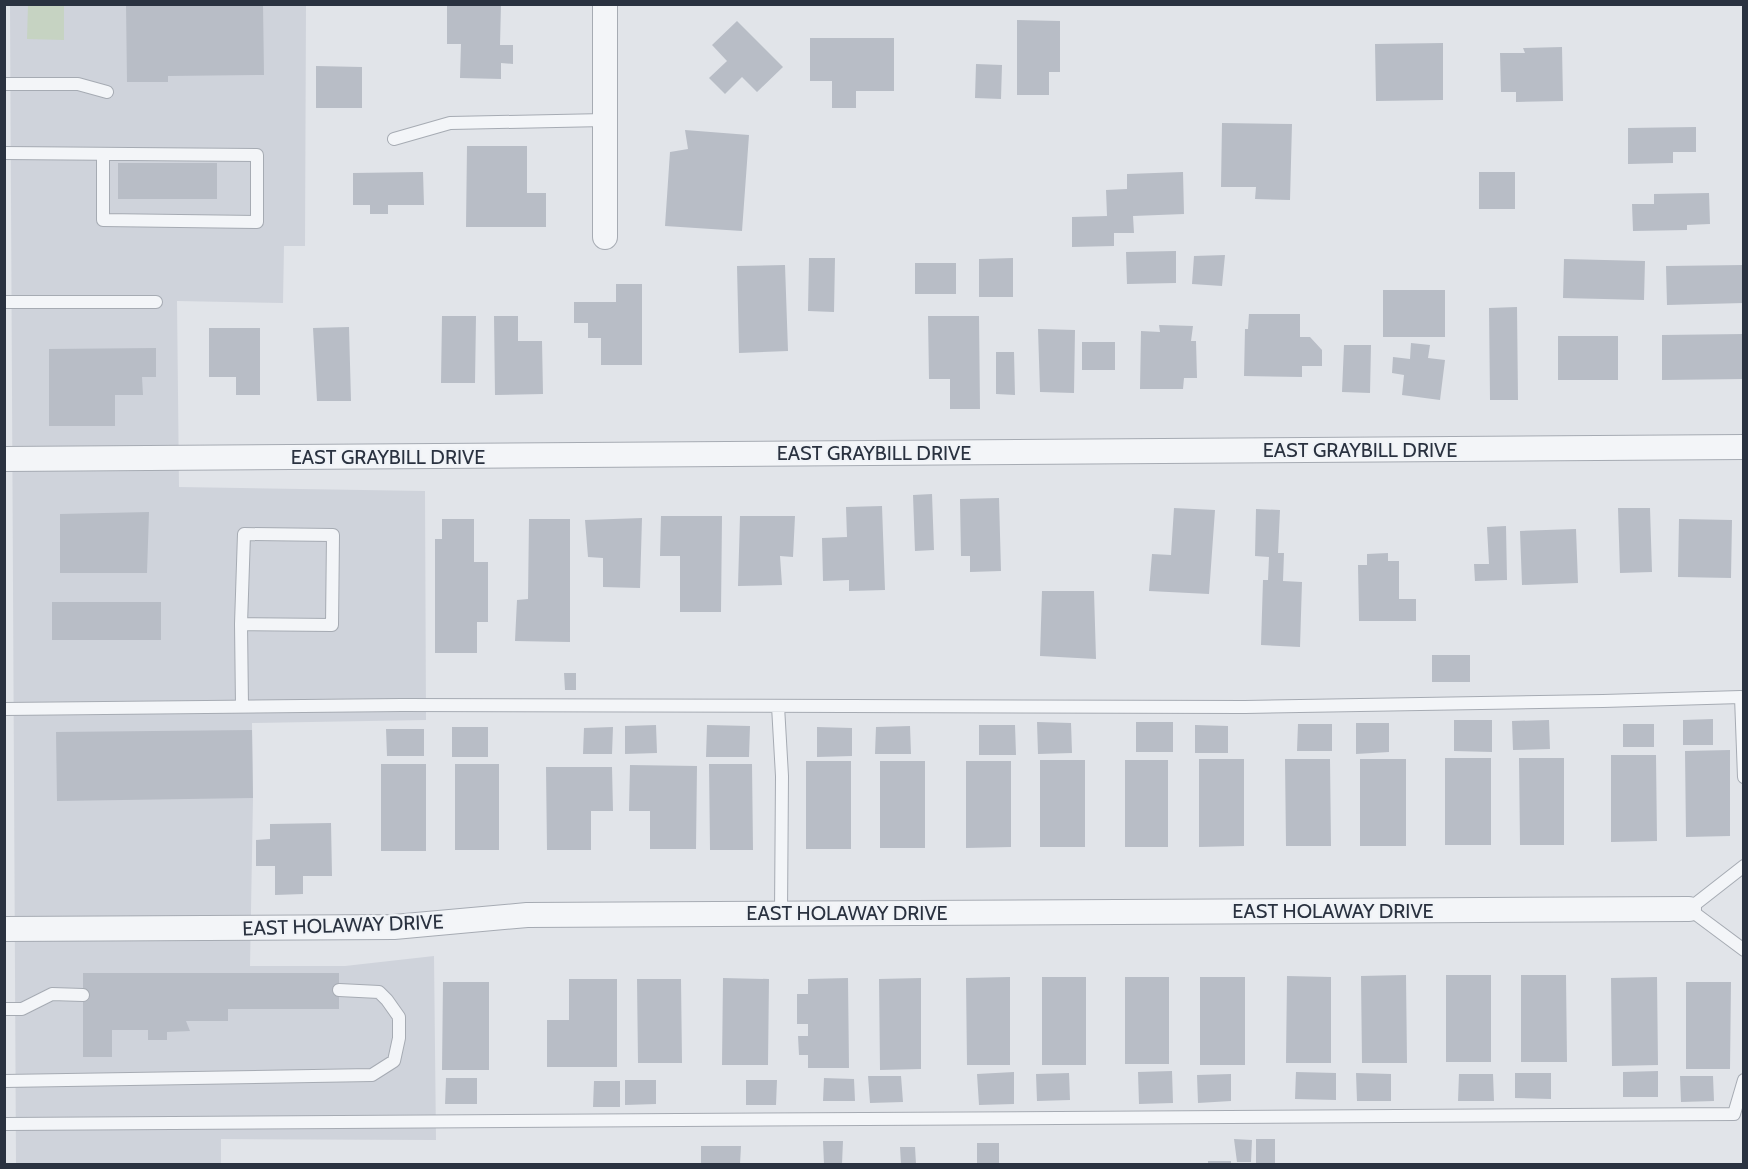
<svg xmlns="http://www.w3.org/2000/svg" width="1748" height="1169" viewBox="0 0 1748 1169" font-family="Cabin,sans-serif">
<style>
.built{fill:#cfd3db}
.green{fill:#c6d3c2}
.building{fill:#b8bdc6}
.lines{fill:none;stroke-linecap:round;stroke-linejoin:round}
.service-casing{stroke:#a6abb3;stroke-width:14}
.minor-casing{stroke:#a6abb3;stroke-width:26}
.service{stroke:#f3f5f8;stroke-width:12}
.minor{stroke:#f3f5f8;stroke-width:24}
.labels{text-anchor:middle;stroke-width:4.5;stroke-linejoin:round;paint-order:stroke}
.street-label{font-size:20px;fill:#2a3240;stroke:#f0f3f7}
</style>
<rect width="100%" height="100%" fill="#e1e4e9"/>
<path class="built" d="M 10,5 L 306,5 L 305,246 L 284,246 L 283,303 L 177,301 L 179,487 L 425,491 L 426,720 L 252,723 L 253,798 L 250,966 L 345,966 L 434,956 L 436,1140 L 221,1139 L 221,1164 L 16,1164 Z"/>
<path class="green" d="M 28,5 L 64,5 L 64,40 L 27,39 Z"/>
<path class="building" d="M 126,4 L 263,4 L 264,75 L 168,76 L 168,82 L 127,82 Z
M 501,4 L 500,45 L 513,45 L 513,64 L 501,63 L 501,79 L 460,78 L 461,44 L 447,44 L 447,5 Z
M 1017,20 L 1060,21 L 1060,72 L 1049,72 L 1049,95 L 1017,95 Z
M 737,21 L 783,67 L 757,92 L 742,77 L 725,94 L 709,78 L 727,61 L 712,45 Z
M 810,38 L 894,38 L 894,91 L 856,91 L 856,108 L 832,108 L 832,81 L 810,81 Z
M 1443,43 L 1443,100 L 1376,101 L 1375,44 Z
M 1562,47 L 1563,101 L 1516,102 L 1516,92 L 1501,92 L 1500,53 L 1525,53 L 1523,48 Z
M 976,64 L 1002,65 L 1001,99 L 975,98 Z
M 316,66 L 362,67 L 362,108 L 316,108 Z
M 1222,123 L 1292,124 L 1290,200 L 1255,199 L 1256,187 L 1221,187 Z
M 1696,127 L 1696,152 L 1673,152 L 1673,163 L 1628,164 L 1628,128 Z
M 685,130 L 749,135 L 742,231 L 665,226 L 670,152 L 688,149 Z
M 467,146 L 527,146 L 527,193 L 546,193 L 546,227 L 466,227 Z
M 118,163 L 217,163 L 217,199 L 118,199 Z
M 423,172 L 424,205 L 388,205 L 388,214 L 370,214 L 370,205 L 353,205 L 353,173 Z
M 1183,172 L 1184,214 L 1133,216 L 1134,233 L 1114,233 L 1114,246 L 1072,247 L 1072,217 L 1107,216 L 1106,190 L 1127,189 L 1127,174 Z
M 1479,172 L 1515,172 L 1515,209 L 1479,209 Z
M 1709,193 L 1710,224 L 1687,225 L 1687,230 L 1633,231 L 1632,204 L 1654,204 L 1654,194 Z
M 1176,251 L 1176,283 L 1127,284 L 1126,252 Z
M 1225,255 L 1222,286 L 1192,284 L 1194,256 Z
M 809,258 L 835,258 L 834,312 L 808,311 Z
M 1013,258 L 1013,297 L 979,297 L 979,259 Z
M 1564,259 L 1645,261 L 1644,300 L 1563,298 Z
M 915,263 L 956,263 L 956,294 L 915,294 Z
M 785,265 L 788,351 L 739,353 L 737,266 Z
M 1744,265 L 1744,303 L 1667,305 L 1666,266 Z
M 616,284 L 642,284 L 642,365 L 601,365 L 601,338 L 588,338 L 588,323 L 574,323 L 574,302 L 616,302 Z
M 1383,290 L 1445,290 L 1445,337 L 1383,337 Z
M 1517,307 L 1518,400 L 1490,400 L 1489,308 Z
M 1249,314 L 1300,314 L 1300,337 L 1310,337 L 1322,350 L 1322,366 L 1302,366 L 1302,377 L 1244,376 L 1245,329 L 1248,329 Z
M 442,316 L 476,316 L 475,383 L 441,383 Z
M 494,316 L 518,316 L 518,341 L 542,341 L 543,394 L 495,395 Z
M 928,316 L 979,316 L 980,409 L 950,409 L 950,379 L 929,379 Z
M 1159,325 L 1193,326 L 1191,341 L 1196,341 L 1197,378 L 1184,378 L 1183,389 L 1140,389 L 1141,331 L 1160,332 Z
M 349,327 L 351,401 L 317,401 L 313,328 Z
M 209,328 L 260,328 L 260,395 L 236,395 L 236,377 L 209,377 Z
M 1038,329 L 1075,330 L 1074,393 L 1040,392 Z
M 1744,334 L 1744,379 L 1662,380 L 1662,335 Z
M 1558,336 L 1618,336 L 1618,380 L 1558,380 Z
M 1082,342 L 1115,342 L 1115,370 L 1082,370 Z
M 1411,343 L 1430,345 L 1428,358 L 1445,360 L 1440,400 L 1402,395 L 1404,375 L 1392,373 L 1393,357 L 1410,359 Z
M 1344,345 L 1371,345 L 1370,393 L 1342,392 Z
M 156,348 L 156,377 L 142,377 L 143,395 L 115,395 L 115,426 L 49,426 L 49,349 Z
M 996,352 L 1014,352 L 1015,395 L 996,394 Z
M 932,494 L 934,550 L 915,551 L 913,495 Z
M 999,498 L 1001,571 L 970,572 L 970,556 L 961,556 L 960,499 Z
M 882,506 L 885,590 L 849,591 L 849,580 L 823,581 L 822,538 L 847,537 L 846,507 Z
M 1174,508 L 1215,510 L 1209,594 L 1149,591 L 1152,554 L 1171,555 Z
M 1618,508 L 1650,508 L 1652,572 L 1620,573 Z
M 1256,509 L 1280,510 L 1278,553 L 1284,553 L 1283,581 L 1302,582 L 1300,647 L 1261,645 L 1263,580 L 1268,580 L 1269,557 L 1255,556 Z
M 149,512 L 147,573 L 60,573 L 60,514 Z
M 661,516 L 722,516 L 721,612 L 680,612 L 680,556 L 660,556 Z
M 740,516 L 795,516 L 793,557 L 780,556 L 782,585 L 738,586 Z
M 642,518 L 640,588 L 603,587 L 603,558 L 588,557 L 585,520 Z
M 442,519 L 474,519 L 474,562 L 488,562 L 488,622 L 477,622 L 477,653 L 435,653 L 435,539 L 442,539 Z
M 529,519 L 570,519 L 570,642 L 515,641 L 517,600 L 528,599 Z
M 1679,519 L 1732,520 L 1731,578 L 1678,577 Z
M 1506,526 L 1507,580 L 1475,581 L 1474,564 L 1489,564 L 1487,527 Z
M 1576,529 L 1578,583 L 1522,585 L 1520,531 Z
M 1388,553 L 1388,561 L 1399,561 L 1399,599 L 1416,599 L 1416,621 L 1359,621 L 1358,565 L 1367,565 L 1367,554 Z
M 1042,591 L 1094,591 L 1096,659 L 1040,656 Z
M 52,602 L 161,602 L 161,640 L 52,640 Z
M 1432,655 L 1470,655 L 1470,682 L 1432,682 Z
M 564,673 L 576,673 L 576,690 L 565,690 Z
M 1713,719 L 1713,745 L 1683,745 L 1683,720 Z
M 1454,720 L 1492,720 L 1492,752 L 1454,751 Z
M 1549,720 L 1550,749 L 1513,750 L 1512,721 Z
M 1037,722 L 1071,723 L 1072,753 L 1038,754 Z
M 1136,722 L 1173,722 L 1173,752 L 1136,752 Z
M 1356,723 L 1389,723 L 1389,752 L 1356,754 Z
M 1298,724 L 1332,724 L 1332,751 L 1297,751 Z
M 1623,724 L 1654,724 L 1654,747 L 1623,747 Z
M 656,725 L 657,753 L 625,754 L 625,726 Z
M 707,725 L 750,726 L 749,757 L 706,757 Z
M 979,725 L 1015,725 L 1016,755 L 979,755 Z
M 1195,725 L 1228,726 L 1228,753 L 1195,753 Z
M 910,726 L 911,754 L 875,754 L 876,727 Z
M 452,727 L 488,727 L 488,757 L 452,757 Z
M 613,727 L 612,754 L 583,754 L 584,728 Z
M 817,727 L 852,728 L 852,756 L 817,757 Z
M 386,729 L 424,729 L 424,756 L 387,756 Z
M 252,730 L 253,798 L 57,801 L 56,732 Z
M 1730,750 L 1730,836 L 1686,837 L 1685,751 Z
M 1611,755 L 1656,755 L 1657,841 L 1611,842 Z
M 1445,758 L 1491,758 L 1491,845 L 1445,845 Z
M 1519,758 L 1564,758 L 1564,845 L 1520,845 Z
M 1199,759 L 1244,759 L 1244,846 L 1199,847 Z
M 1285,759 L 1330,759 L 1331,846 L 1286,846 Z
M 1360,759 L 1406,759 L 1406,846 L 1360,846 Z
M 1040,760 L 1085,760 L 1085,847 L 1040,847 Z
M 1125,760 L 1168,760 L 1168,847 L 1125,847 Z
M 806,761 L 851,761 L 851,849 L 806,849 Z
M 880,761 L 925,761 L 925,848 L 880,848 Z
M 966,761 L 1011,761 L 1011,847 L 966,848 Z
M 381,764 L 426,764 L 426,851 L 381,851 Z
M 455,764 L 499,764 L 499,850 L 455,850 Z
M 709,764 L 752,764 L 753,850 L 710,850 Z
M 630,765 L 697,766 L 696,849 L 650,849 L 650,811 L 629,811 Z
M 546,767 L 612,767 L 613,811 L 591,811 L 591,850 L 547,850 Z
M 331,823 L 332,876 L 303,876 L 303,894 L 275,895 L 275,866 L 256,866 L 256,840 L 270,839 L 270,824 Z
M 83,973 L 339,973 L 339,1009 L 228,1009 L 228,1021 L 186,1021 L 190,1031 L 167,1032 L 167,1040 L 148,1040 L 148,1030 L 112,1030 L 112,1057 L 83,1057 Z
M 1406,975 L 1407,1063 L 1362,1063 L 1361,976 Z
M 1446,975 L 1491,975 L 1491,1062 L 1446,1062 Z
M 1521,975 L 1566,975 L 1567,1062 L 1521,1062 Z
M 1287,976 L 1331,977 L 1331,1063 L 1286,1063 Z
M 1010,977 L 1010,1065 L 967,1065 L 966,978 Z
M 1042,977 L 1086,977 L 1086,1065 L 1042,1065 Z
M 1125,977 L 1169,977 L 1169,1064 L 1125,1064 Z
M 1200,977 L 1245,977 L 1245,1065 L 1200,1065 Z
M 1657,977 L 1658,1065 L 1612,1066 L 1611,978 Z
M 723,978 L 769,979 L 768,1065 L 722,1065 Z
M 848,978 L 849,1068 L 808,1068 L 808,1055 L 799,1055 L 798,1036 L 808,1036 L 808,1024 L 797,1024 L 797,994 L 808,994 L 808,979 Z
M 921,978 L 921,1069 L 880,1070 L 879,979 Z
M 569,979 L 617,979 L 617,1067 L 547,1067 L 547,1020 L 569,1020 Z
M 637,979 L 681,979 L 682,1063 L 638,1063 Z
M 443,982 L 489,982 L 489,1070 L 442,1070 Z
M 1686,982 L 1731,982 L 1730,1069 L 1686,1069 Z
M 1172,1071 L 1173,1103 L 1139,1104 L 1138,1072 Z
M 1658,1071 L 1658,1097 L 1623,1097 L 1623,1072 Z
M 1014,1072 L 1014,1104 L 979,1105 L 977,1074 Z
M 1296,1072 L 1336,1073 L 1336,1100 L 1295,1099 Z
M 1069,1073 L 1070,1100 L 1037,1101 L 1036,1074 Z
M 1356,1073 L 1391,1074 L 1391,1101 L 1357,1101 Z
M 1515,1073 L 1551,1073 L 1551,1099 L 1515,1098 Z
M 1231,1074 L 1231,1101 L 1198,1103 L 1197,1075 Z
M 1459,1074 L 1493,1074 L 1494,1101 L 1458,1101 Z
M 868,1076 L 901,1076 L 903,1102 L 870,1103 Z
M 1680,1076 L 1713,1076 L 1714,1101 L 1681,1102 Z
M 446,1078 L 477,1078 L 477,1104 L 445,1104 Z
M 824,1078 L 854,1079 L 855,1101 L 823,1101 Z
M 625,1080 L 656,1080 L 656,1104 L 625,1105 Z
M 746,1080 L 777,1080 L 776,1105 L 746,1105 Z
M 594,1081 L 620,1081 L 620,1107 L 593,1107 Z
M 1234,1139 L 1252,1140 L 1251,1162 L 1237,1162 Z
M 1256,1139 L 1275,1139 L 1275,1164 L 1256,1164 Z
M 823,1141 L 843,1141 L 842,1164 L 824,1164 Z
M 977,1143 L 999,1143 L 999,1164 L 977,1164 Z
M 701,1146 L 741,1146 L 740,1164 L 701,1164 Z
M 900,1147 L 915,1147 L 916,1164 L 901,1164 Z
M 1208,1161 L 1231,1161 L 1231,1164 L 1208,1164 Z"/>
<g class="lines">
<defs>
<path id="service" d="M 4,84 L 78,84 L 107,92
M 394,139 L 450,123 L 605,120
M 4,153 L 257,155 L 257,222 L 103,220 L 103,154
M 4,302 L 156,302
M 241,624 L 332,625 L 333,535 L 244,534 L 241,624 L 242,706
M 778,706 L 782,776 L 781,913
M 4,709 L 402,705 L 1245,707 L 1603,701 L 1741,697 L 1744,777
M 1744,866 L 1689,909 L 1744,950
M 4,1009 L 22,1009 L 52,994 L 83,995
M 4,1081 L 372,1075 L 394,1061 L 399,1038 L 399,1017 L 387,1000 L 379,992 L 339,990
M 4,1124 L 1734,1114 L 1744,1080"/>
<path id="minor" d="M 605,4 L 605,237
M 4,459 L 1744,447
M 4,929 L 394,927 L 527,915 L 1689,909"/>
</defs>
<use href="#service" class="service-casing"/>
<use href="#minor" class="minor-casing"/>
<use href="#service" class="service"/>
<use href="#minor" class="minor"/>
</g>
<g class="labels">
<g class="street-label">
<text x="1360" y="457">EAST GRAYBILL DRIVE</text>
<text x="874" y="460">EAST GRAYBILL DRIVE</text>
<text x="388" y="464">EAST GRAYBILL DRIVE</text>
<text x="1333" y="918">EAST HOLAWAY DRIVE</text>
<text x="847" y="920">EAST HOLAWAY DRIVE</text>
<text transform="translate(343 925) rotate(-2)" y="7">EAST HOLAWAY DRIVE</text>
</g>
</g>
<rect width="1748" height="1169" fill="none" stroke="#2a3240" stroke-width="12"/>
</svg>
